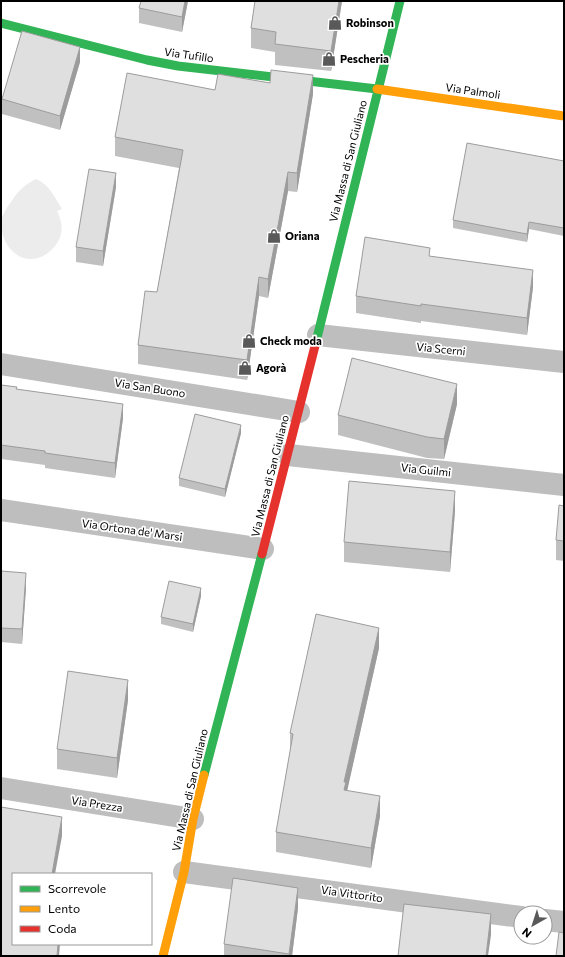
<svg xmlns="http://www.w3.org/2000/svg" width="565" height="957" viewBox="0 0 565 957" font-family="Commissioner,sans-serif">
<style>
.green{fill:#ececec}
.lines{fill:none;stroke-linecap:round;stroke-linejoin:round}
.street{stroke:#bebebe;stroke-width:22}
.fast{stroke:#30b455;stroke-width:9}
.slow{stroke:#ff9f0a;stroke-width:9}
.jam{stroke:#e5322d;stroke-width:9}
.wall{fill:#c0c0c0}
.shaded-wall{fill:#9c9c9c}
.building{fill:#dfdfdf;stroke:#9c9c9c}
.labels{text-anchor:middle;stroke-width:3.5;stroke-linejoin:round;paint-order:stroke}
.poi-label{font-size:11px;font-weight:bold;fill:#000;stroke:#fff;text-anchor:start}
.street-label{font-size:11px;fill:#000;stroke:#fff}
</style>
<rect width="100%" height="100%" fill="#fff"/>
<path class="green" d="M 36,179 C 49,184 55,198 62,209 L 57,211 C 63,223 64,235 55,246 C 33,273 0,255 1,220 C 3,214 7,207 11,202 C 19,190 23,186 36,179 Z"/>
<g class="lines">
<path class="street" d="M 318,335 L 564,362
M 1,364 L 299,412
M 288,455 L 564,485
M 1,510 L 263,549
M 1,788 L 193,819
M 184,872 L 521,917
M 545,920 L 564,922"/>
<path class="fast" d="M 1,23 L 147,60 L 178,66 L 377,89
M 316,342 L 400,1
M 204,775 L 262,554"/>
<path class="slow" d="M 377,89 L 564,116
M 163,956 L 184,872 L 193,819 L 204,775"/>
<path class="jam" d="M 262,554 L 316,342"/>
</g>
<path class="wall" d="M 141,1 L 188,1 L 182,32 L 139,23 L 139,8 Z
M 342,1 L 331,71 L 275,65 L 275,52 L 251,48 L 251,28 Z
M 80,62 L 60,130 L 2,114 L 2,99 Z
M 215,90 L 313,94 L 297,192 L 288,191 L 268,298 L 259,296 L 247,380 L 138,364 L 138,345 L 157,292 L 179,168 L 115,156 L 115,137 Z
M 564,161 L 564,236 L 529,229 L 527,242 L 453,228 L 453,220 Z
M 116,187 L 103,266 L 76,262 L 76,247 Z
M 430,257 L 533,287 L 527,335 L 421,321 L 421,323 L 356,313 L 356,296 Z
M 1,385 L 123,418 L 115,478 L 45,468 L 45,465 L 1,459 Z
M 457,404 L 444,459 L 427,458 L 338,435 L 338,415 Z
M 241,433 L 225,497 L 179,486 L 179,478 Z
M 564,506 L 564,561 L 556,560 L 556,540 Z
M 455,511 L 450,572 L 344,562 L 344,542 Z
M 1,571 L 26,588 L 22,644 L 1,642 Z
M 201,596 L 193,632 L 161,624 L 161,617 Z
M 379,648 L 347,790 L 380,816 L 371,868 L 276,852 L 276,832 L 290,753 L 290,733 Z
M 128,700 L 117,778 L 57,769 L 57,749 Z
M 298,908 L 292,956 L 224,956 L 224,944 Z"/>
<path class="shaded-wall" d="M 185,1 L 188,1 L 182,32 L 182,17 Z
M 339,1 L 342,1 L 331,71 L 331,51 Z
M 80,47 L 80,62 L 60,130 L 60,116 Z
M 313,75 L 313,94 L 297,192 L 297,173 Z
M 288,172 L 288,191 L 268,298 L 268,279 Z
M 116,173 L 116,187 L 103,266 L 103,251 Z
M 529,222 L 529,229 L 527,242 L 527,234 Z
M 533,270 L 533,287 L 527,335 L 527,318 Z
M 259,277 L 259,296 L 247,380 L 247,360 Z
M 457,384 L 457,404 L 444,459 L 444,439 Z
M 123,404 L 123,418 L 115,478 L 115,463 Z
M 241,425 L 241,433 L 225,497 L 225,489 Z
M 455,491 L 455,511 L 450,572 L 450,552 Z
M 26,573 L 26,588 L 22,644 L 22,629 Z
M 201,588 L 201,596 L 193,632 L 193,624 Z
M 379,628 L 379,648 L 346,796 L 344,810 L 344,782 Z
M 128,680 L 128,700 L 117,778 L 117,758 Z
M 380,796 L 380,816 L 371,868 L 371,848 Z
M 62,817 L 62,836 L 55,874 L 52,874 Z
M 298,888 L 298,908 L 292,956 L 289,956 Z
M 491,914 L 491,935 L 488,956 L 486,956 Z
M 58,944 L 60,944 L 59,956 L 57,956 Z"/>
<path class="building" d="M 141,1 L 185,1 L 182,17 L 139,8 Z
M 255,1 L 339,1 L 331,51 L 275,44 L 276,32 L 251,28 Z
M 22,31 L 80,47 L 60,116 L 2,99 Z
M 271,70 L 313,75 L 297,173 L 288,172 L 268,279 L 259,277 L 247,360 L 138,345 L 145,291 L 157,292 L 183,150 L 115,137 L 127,73 L 215,90 L 218,74 L 270,83 Z
M 467,143 L 564,161 L 564,228 L 529,222 L 527,234 L 453,220 Z
M 89,169 L 116,173 L 103,251 L 76,247 Z
M 365,237 L 430,248 L 429,256 L 533,270 L 527,318 L 421,304 L 421,306 L 356,296 Z
M 352,358 L 457,384 L 444,439 L 427,437 L 338,415 Z
M 1,385 L 17,387 L 16,389 L 123,404 L 115,463 L 45,453 L 45,451 L 1,445 Z
M 195,414 L 241,425 L 225,489 L 179,478 Z
M 349,481 L 455,491 L 450,552 L 344,542 Z
M 559,505 L 564,506 L 564,541 L 556,540 Z
M 1,571 L 26,573 L 22,629 L 1,628 Z
M 169,581 L 201,588 L 193,624 L 161,617 Z
M 316,614 L 379,628 L 344,782 L 346,782 L 344,790 L 380,796 L 371,848 L 276,832 L 293,734 L 290,733 Z
M 68,671 L 128,680 L 117,758 L 57,749 Z
M 1,807 L 62,817 L 52,874 L 13,874 L 13,944 L 58,944 L 57,956 L 1,956 Z
M 233,878 L 298,888 L 289,954 L 224,944 Z
M 404,904 L 491,914 L 486,956 L 398,956 Z
M 559,932 L 564,933 L 564,956 L 556,956 Z"/>
<defs>
<symbol id="shop-bare" viewBox="-9 -9 18 18"><path d="M-5-2.5h2.3a2.7 3.5 0 0 1 5.4 0H5L5.5 6h-11ZM-1.5-2.5h3a1.5 2.3 0 0 0-3 0Z" fill="#595959" stroke="#fff" stroke-width="2.5" paint-order="stroke"/></symbol>
</defs>
<g fill-rule="evenodd">
<use href="#shop-bare" x="325" y="13" width="20" height="20"/>
<use href="#shop-bare" x="319" y="49" width="20" height="20"/>
<use href="#shop-bare" x="264" y="226" width="20" height="20"/>
<use href="#shop-bare" x="239" y="331" width="20" height="20"/>
<use href="#shop-bare" x="235" y="358" width="20" height="20"/>
</g>
<g class="labels">
<g class="poi-label">
<text x="346" y="27">Robinson</text>
<text x="340" y="63">Pescheria</text>
<text x="285" y="240">Oriana</text>
<text x="260" y="345">Check moda</text>
<text x="256" y="372">Agorà</text>
</g>
<g class="street-label">
<text transform="translate(189 55) rotate(8)" y="4">Via Tufillo</text>
<text transform="translate(473 91) rotate(8)" y="4">Via Palmoli</text>
<text transform="translate(348 161) rotate(-76)" y="4">Via Massa di San Giuliano</text>
<text transform="translate(441 349) rotate(6)" y="4">Via Scerni</text>
<text transform="translate(150 388) rotate(9)" y="4">Via San Buono</text>
<text transform="translate(426 470) rotate(6)" y="4">Via Guilmi</text>
<text transform="translate(270 476) rotate(-76)" y="4">Via Massa di San Giuliano</text>
<text transform="translate(132 530) rotate(8)" y="4">Via Ortona de' Marsi</text>
<text transform="translate(190 790) rotate(-77)" y="4">Via Massa di San Giuliano</text>
<text transform="translate(97 804) rotate(9)" y="4">Via Prezza</text>
<text transform="translate(352 894) rotate(8)" y="4">Via Vittorito</text>
</g>
</g>
<rect width="565" height="957" fill="none" stroke="#000000" stroke-width="4"/>
<rect x="12" y="873" width="140" height="72" fill="#ffffff" stroke="#999999"/>
<rect x="20" y="886" width="20" height="6" fill="#30b455" stroke="#999999"/>
<text x="48" y="893" font-size="12" fill="#000000">Scorrevole</text>
<rect x="20" y="906" width="20" height="6" fill="#ff9f0a" stroke="#999999"/>
<text x="48" y="913" font-size="12" fill="#000000">Lento</text>
<rect x="20" y="926" width="20" height="6" fill="#e5322d" stroke="#999999"/>
<text x="48" y="933" font-size="12" fill="#000000">Coda</text>
<g transform="translate(533 925) rotate(219)"><circle r="19" fill="#ffffff" stroke="#999999"/>
<path d="M0-3L7 15L0 10L-7 15Z" fill="#595959"/>
<text y="-6" font-size="11" font-weight="bold" text-anchor="middle" fill="#000000">N</text>
</g>
</svg>
